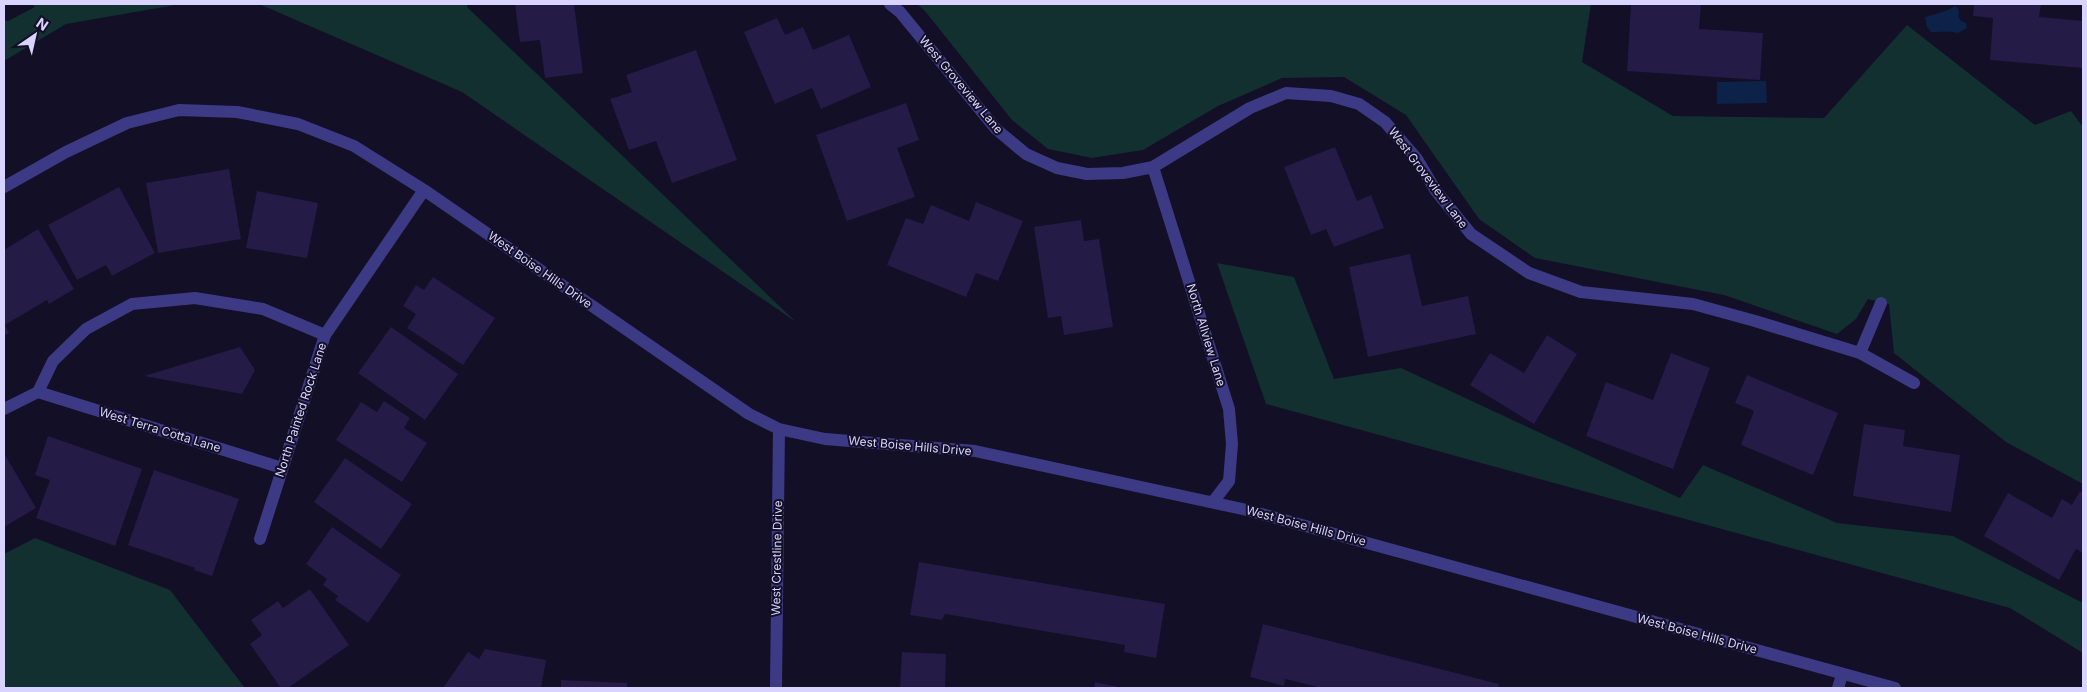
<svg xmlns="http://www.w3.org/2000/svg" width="2087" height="692" viewBox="0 0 2087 692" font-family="Inter,sans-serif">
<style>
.green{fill:#12302f}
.water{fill:#0c2248}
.building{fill:#241b47}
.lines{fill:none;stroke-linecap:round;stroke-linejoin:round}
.minor{stroke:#3d3a85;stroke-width:12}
.labels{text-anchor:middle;stroke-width:4;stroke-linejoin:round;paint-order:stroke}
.street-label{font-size:12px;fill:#d9d4ff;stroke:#130f26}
</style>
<rect width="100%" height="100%" fill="#130f26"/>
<path class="green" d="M 32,4 L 181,4 L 66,24 L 4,61 L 4,20 L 8,21 L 35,7 Z
M 259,4 L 468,4 L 467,7 L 796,322 L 462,92 Z
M 917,4 L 1591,4 L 1582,62 L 1673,116 L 1824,118 L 1907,25 L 2035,125 L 2071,111 L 2083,127 L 2083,484 L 2006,442 L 1894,353 L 1889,304 L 1868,299 L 1856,319 L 1837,334 L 1724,295 L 1535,258 L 1479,219 L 1406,115 L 1344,77 L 1282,78 L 1218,106 L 1143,150 L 1092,158 L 1048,149 L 1012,120 L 925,11 Z
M 1217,263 L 1294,277 L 1334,379 L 1401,368 L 1680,498 L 1703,465 L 1837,523 L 1953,536 L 2083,603 L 2083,653 L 2010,608 L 1266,404 Z
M 35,538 L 170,590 L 245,688 L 4,688 L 4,554 Z"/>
<path class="water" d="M 1956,6 L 1959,11 C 1958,18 1959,21 1966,23 L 1967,28 L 1958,33 C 1953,31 1938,32 1931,32 L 1927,27 L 1925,17 C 1937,14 1946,11 1956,6 Z
M 1766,81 L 1767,103 L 1717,104 L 1717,82 Z"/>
<path class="building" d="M 515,4 L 574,4 L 583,73 L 545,78 L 540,40 L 520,42 Z
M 1631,4 L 1701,4 L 1699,29 L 1763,33 L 1760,80 L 1627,71 Z
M 1974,4 L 2041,4 L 2039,17 L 2083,21 L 2083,68 L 1990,60 L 1993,18 L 1973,16 Z
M 777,18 L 785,35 L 803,27 L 813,50 L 849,35 L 871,87 L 821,109 L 812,88 L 775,104 L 744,32 Z
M 696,50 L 737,160 L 672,183 L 656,141 L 629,150 L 610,99 L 632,92 L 626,75 Z
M 906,103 L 919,140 L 897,148 L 915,197 L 847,221 L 816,135 Z
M 1335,147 L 1357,201 L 1371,195 L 1384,228 L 1334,247 L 1326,229 L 1311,235 L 1284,167 Z
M 229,169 L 241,239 L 158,253 L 146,183 Z
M 119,187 L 155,253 L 112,276 L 106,265 L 77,280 L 48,225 Z
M 257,191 L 318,203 L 307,258 L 246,248 Z
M 976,202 L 1023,221 L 998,281 L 976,273 L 966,297 L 887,265 L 906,218 L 923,224 L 931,205 L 969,221 Z
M 1081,220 L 1084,241 L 1099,239 L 1113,327 L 1064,335 L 1061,316 L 1048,318 L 1034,227 Z
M 38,229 L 74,289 L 49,304 L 47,300 L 5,325 L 9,333 L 4,336 L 4,250 Z
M 1410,254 L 1422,306 L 1468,296 L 1476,334 L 1368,357 L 1349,267 Z
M 433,277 L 495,318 L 463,365 L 407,328 L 416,314 L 403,306 L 416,285 L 424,290 Z
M 391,327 L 458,374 L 425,420 L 358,373 Z
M 1547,335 L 1577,354 L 1534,424 L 1470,385 L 1490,353 L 1524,373 Z
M 240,347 L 255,370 L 242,394 L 144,376 Z
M 1671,353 L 1710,368 L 1673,469 L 1586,436 L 1606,382 L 1653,400 Z
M 1747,375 L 1838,413 L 1813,475 L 1741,445 L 1754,411 L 1735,403 Z
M 384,401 L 410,418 L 404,428 L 427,443 L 402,482 L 336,440 L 361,402 L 377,412 Z
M 1864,424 L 1905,430 L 1903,446 L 1960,455 L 1951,512 L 1853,496 Z
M 48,436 L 142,469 L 115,546 L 36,518 L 50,480 L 35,475 Z
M 4,453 L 36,508 L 4,527 Z
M 345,458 L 412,504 L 381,549 L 314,502 Z
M 154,470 L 239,499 L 212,576 L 194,570 L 195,568 L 128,545 Z
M 2080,491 L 2083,493 L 2083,553 L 2076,549 L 2059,580 L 1984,536 L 2008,493 L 2052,518 L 2062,499 L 2072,505 Z
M 332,527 L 401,575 L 368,623 L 335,600 L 338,596 L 323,585 L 327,579 L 306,564 Z
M 919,562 L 1165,604 L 1156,658 L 1124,652 L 1125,645 L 945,614 L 942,620 L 910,615 Z
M 310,589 L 349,645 L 288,688 L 281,688 L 250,644 L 262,635 L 251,620 L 278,601 L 283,608 Z
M 1263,624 L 1499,684 L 1498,688 L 1322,688 L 1285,679 L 1284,686 L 1250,677 Z
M 485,649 L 546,660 L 541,688 L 443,688 L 468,652 L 479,659 Z
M 902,652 L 946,654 L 945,688 L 900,688 Z
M 561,680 L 627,683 L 627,688 L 561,688 Z
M 1095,682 L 1118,687 L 1118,688 L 1094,688 Z"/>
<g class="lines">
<path class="minor" d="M 890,4 L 900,12 L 996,129 L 1026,154 L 1057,168 L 1087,174 L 1123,173 L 1153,167 L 1250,108 L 1286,93 L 1331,96 L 1359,104 L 1385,122 L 1417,159 L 1436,191 L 1471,234 L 1529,273 L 1581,292 L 1693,304 L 1755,321 L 1860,353 L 1914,383
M 1153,167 L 1229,409 L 1232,444 L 1229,481 L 1213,502
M 4,187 L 66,152 L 127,123 L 179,110 L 237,112 L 298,124 L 354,146 L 424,190 L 749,414 L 779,429 L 825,439 L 975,451 L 1247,510 L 1895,688
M 1860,353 L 1881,303
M 38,392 L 282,468
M 4,409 L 38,392 L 53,361 L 86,329 L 132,304 L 195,298 L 263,309 L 325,335
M 260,539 L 325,335 L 424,190
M 776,688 L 779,429
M 1838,688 L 1842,675"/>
</g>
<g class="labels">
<g class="street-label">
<text transform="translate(961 85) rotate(50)" y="4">West Groveview Lane</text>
<text transform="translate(1428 178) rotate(53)" y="4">West Groveview Lane</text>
<text transform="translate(540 270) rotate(35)" y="4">West Boise Hills Drive</text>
<text transform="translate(1206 335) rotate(73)" y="4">North Allview Lane</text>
<text transform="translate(301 410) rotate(-72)" y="4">North Painted Rock Lane</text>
<text transform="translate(160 430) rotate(17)" y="4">West Terra Cotta Lane</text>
<text transform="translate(910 446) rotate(5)" y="4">West Boise Hills Drive</text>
<text transform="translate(1306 526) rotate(15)" y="4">West Boise Hills Drive</text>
<text transform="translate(777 558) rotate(-89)" y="4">West Crestline Drive</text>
<text transform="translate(1697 634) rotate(15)" y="4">West Boise Hills Drive</text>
</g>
</g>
<rect width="2087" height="692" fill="none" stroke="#d9d4ff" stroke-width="10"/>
<g transform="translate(35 35) rotate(34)" stroke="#130f26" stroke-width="4" paint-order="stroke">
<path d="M0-4L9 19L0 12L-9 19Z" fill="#d9d4ff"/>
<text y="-8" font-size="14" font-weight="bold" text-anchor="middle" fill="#d9d4ff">N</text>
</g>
</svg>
